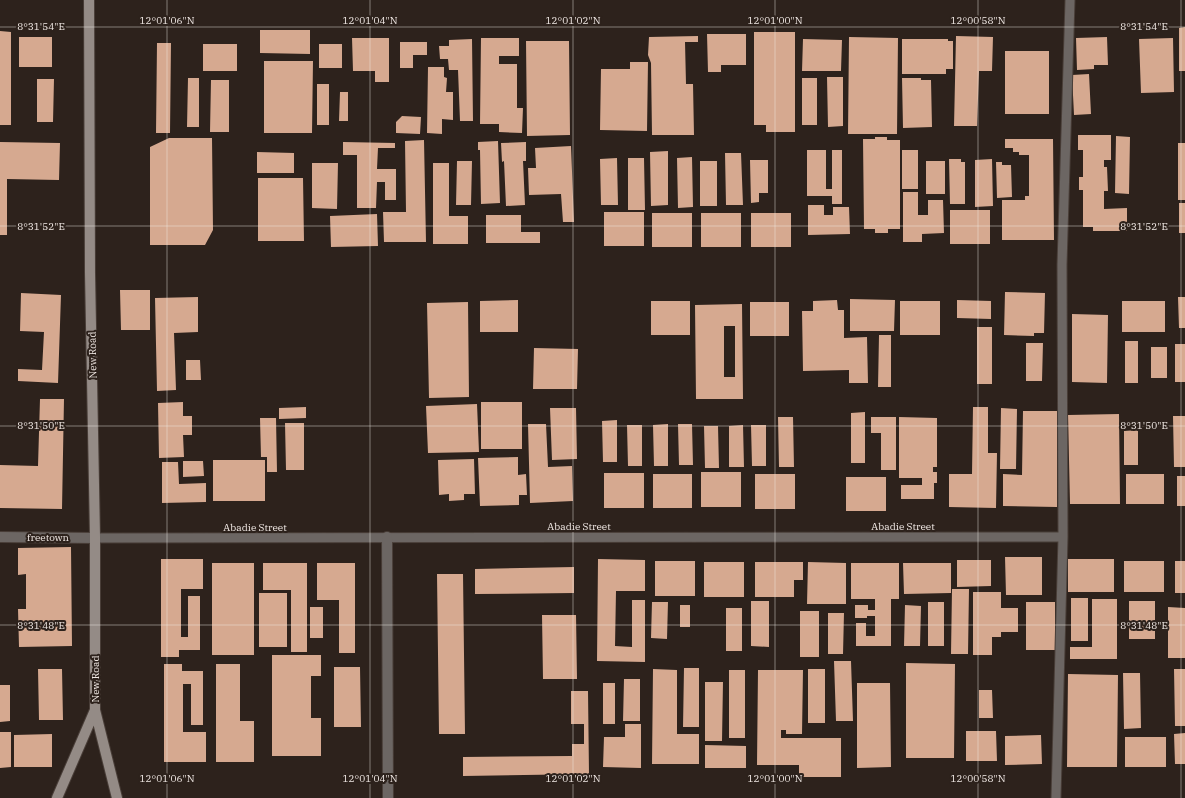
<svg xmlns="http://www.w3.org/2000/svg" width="1185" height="798" viewBox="0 0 1185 798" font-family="'IBM Plex Serif',serif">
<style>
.building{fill:#d6a990;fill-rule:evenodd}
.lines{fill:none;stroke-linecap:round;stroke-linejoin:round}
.lane-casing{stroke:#493e38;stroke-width:11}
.street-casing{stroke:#493e38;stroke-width:12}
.secondary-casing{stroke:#493e38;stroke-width:12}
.lane{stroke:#6c6663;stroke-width:9}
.street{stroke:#6c6663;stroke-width:10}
.secondary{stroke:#948b86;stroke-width:10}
.ticks{fill:none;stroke:#f2eae6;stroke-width:1;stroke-opacity:0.45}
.labels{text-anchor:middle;stroke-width:4;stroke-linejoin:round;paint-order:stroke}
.street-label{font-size:10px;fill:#f2eae6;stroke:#2d221c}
.ticks-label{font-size:10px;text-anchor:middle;fill:#f2eae6;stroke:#2d221c;stroke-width:4;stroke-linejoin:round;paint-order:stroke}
</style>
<rect width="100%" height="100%" fill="#2d221c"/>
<path class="building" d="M 1185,27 L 1185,71 L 1179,71 L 1179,28 Z
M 260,30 L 310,30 L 310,54 L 260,53 Z
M 0,31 L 11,32 L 11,125 L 0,125 Z
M 754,32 L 795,32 L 795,132 L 766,132 L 766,125 L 754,125 Z
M 707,34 L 746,34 L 746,65 L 721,65 L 721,72 L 708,72 Z
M 698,36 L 698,42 L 685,42 L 686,84 L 693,84 L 694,135 L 652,135 L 651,63 L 648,55 L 649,37 Z
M 956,36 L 993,37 L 992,71 L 979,71 L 977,126 L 954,126 Z
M 19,37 L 52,37 L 52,67 L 19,67 Z
M 849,37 L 898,38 L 897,134 L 848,134 Z
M 1107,37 L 1108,65 L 1094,65 L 1094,69 L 1077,70 L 1076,38 Z
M 352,38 L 389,38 L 389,82 L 375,82 L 375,71 L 353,71 Z
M 481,38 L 519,38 L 519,56 L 499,56 L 499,64 L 517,64 L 517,108 L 523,108 L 522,133 L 499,132 L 499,124 L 480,124 Z
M 1173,38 L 1174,92 L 1141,93 L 1139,39 Z
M 472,39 L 473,121 L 460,121 L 458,70 L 449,70 L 448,59 L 440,59 L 439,46 L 449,46 L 449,40 Z
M 803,39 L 842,40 L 841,71 L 802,71 Z
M 902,39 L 948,39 L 948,41 L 953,41 L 953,69 L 946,69 L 946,74 L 902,74 Z
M 526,41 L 569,41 L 570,135 L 527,136 Z
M 400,42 L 427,42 L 427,55 L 413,55 L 413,68 L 400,68 Z
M 157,43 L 171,43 L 170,133 L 156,133 Z
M 203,44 L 237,44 L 237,71 L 203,71 Z
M 319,44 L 342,44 L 342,68 L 319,68 Z
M 1005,51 L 1049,51 L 1049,114 L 1005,114 Z
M 264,61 L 313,61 L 312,133 L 264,133 Z
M 630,62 L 648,62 L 647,131 L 600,130 L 601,69 L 630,69 Z
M 428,67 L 444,67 L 444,77 L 447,78 L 446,92 L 453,92 L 453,120 L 442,119 L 442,134 L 427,133 Z
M 1089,74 L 1091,114 L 1074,115 L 1072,75 Z
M 827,77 L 843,77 L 843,126 L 828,127 Z
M 188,78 L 199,78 L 199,127 L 187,127 Z
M 802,78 L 817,78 L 817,125 L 802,125 Z
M 902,78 L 921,78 L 921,80 L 931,80 L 932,127 L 903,128 Z
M 37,79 L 54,79 L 53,122 L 37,122 Z
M 211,80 L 229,80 L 229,132 L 210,132 Z
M 317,84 L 329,84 L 329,125 L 317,125 Z
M 340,92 L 348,92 L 348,121 L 339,121 Z
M 402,116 L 421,117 L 420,134 L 396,133 L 396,122 Z
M 1078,135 L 1111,135 L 1111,160 L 1104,160 L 1104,167 L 1107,167 L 1108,191 L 1104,191 L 1104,209 L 1127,208 L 1127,231 L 1093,231 L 1093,227 L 1083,227 L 1083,190 L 1079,190 L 1079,177 L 1083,177 L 1083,150 L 1078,150 Z
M 1116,136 L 1130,137 L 1129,194 L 1115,193 Z
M 875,137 L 887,137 L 887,140 L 900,140 L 900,229 L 888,229 L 888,233 L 875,233 L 875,229 L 864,229 L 863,139 L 875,139 Z
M 169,138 L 212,138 L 213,230 L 205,245 L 150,245 L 150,147 Z
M 1005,139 L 1053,139 L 1054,240 L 1002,240 L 1002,200 L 1025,200 L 1025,196 L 1029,196 L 1029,155 L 1019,155 L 1019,152 L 1013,152 L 1013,148 L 1005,148 Z
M 424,140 L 426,242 L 384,242 L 383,212 L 406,212 L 405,141 Z
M 498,141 L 500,203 L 481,204 L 480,150 L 478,150 L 478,142 Z
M 0,142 L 60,143 L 59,180 L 7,179 L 7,235 L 0,235 Z
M 343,142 L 395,143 L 395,148 L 378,148 L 377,169 L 396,169 L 396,200 L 385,200 L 385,182 L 377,182 L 376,208 L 357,208 L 357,155 L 343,155 Z
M 526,142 L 526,161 L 523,161 L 525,205 L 506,206 L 504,161 L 502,162 L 501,143 Z
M 1178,143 L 1185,143 L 1185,200 L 1178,200 Z
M 571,146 L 574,222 L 563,222 L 561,194 L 529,195 L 528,168 L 536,168 L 535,148 Z
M 807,150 L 826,150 L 826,189 L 832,189 L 832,150 L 842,150 L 842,204 L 832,204 L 832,196 L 807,196 Z
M 902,150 L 918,150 L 918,189 L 902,189 Z
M 668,151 L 668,205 L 651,206 L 650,152 Z
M 257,152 L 294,153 L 294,173 L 257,173 Z
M 725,153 L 741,153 L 743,205 L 726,205 Z
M 692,157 L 693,207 L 678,208 L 677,158 Z
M 617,158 L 618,205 L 601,205 L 600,159 Z
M 628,158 L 644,158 L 645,210 L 628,210 Z
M 949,159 L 961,159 L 961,162 L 965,162 L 965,204 L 950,204 Z
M 992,159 L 993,206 L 975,207 L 975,160 Z
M 750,160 L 768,160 L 768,193 L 759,193 L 759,202 L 751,203 Z
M 457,161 L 472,161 L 471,205 L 456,205 Z
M 700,161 L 717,161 L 717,206 L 700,206 Z
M 926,161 L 945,161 L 945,194 L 926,194 Z
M 996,162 L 1002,162 L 1002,165 L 1011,165 L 1012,197 L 997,198 Z
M 312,163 L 338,163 L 337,209 L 312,208 Z
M 433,163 L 449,163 L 449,216 L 468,216 L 468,244 L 433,244 Z
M 258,178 L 303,178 L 304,241 L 258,241 Z
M 903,192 L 918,192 L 918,215 L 928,215 L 928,200 L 943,200 L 944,233 L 922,234 L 922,242 L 903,242 Z
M 1179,203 L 1185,203 L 1185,233 L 1179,233 Z
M 808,205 L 824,205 L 824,215 L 833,215 L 833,207 L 849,207 L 850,234 L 808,235 Z
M 950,210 L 990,210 L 990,244 L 950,244 Z
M 604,212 L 644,212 L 644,246 L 604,246 Z
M 652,213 L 692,213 L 692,247 L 652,247 Z
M 701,213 L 741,213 L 741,247 L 701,247 Z
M 751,213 L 791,213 L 791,247 L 751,247 Z
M 377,214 L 378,246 L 331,247 L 330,216 Z
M 486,215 L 521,215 L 521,232 L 540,232 L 540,243 L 486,243 Z
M 120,290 L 150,290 L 150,330 L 121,330 Z
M 1005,292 L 1045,293 L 1044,333 L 1034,333 L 1034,336 L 1004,335 Z
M 21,293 L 61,295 L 58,383 L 18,381 L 18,369 L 42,370 L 44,332 L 20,331 Z
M 198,297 L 198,332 L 174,333 L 176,390 L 157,391 L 155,298 Z
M 1178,297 L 1185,297 L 1185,328 L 1179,328 Z
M 850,299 L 895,300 L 894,331 L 850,331 Z
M 518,300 L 518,332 L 480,332 L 480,301 Z
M 837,300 L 838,310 L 844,310 L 844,338 L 867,337 L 868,383 L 849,383 L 849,370 L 803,371 L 802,311 L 813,311 L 813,301 Z
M 957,300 L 991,301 L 991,319 L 957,318 Z
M 651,301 L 690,301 L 690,335 L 651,335 Z
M 900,301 L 940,301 L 940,335 L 900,335 Z
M 1122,301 L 1165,301 L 1165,332 L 1122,332 Z
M 468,302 L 469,397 L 429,398 L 427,303 Z
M 750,302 L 789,302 L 789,336 L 750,336 Z
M 742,304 L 743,399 L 696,399 L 695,305 ZM 724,326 L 735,326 L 735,377 L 724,377 Z
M 1072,314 L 1108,315 L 1107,383 L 1072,382 Z
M 977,327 L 992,327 L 992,384 L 977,384 Z
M 879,335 L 891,335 L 891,387 L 878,387 Z
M 1125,341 L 1138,341 L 1138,383 L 1125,383 Z
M 1026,343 L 1043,343 L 1042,381 L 1026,381 Z
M 1175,344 L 1185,344 L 1185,382 L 1175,382 Z
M 1151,347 L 1167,347 L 1167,378 L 1151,378 Z
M 534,348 L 578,349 L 577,389 L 533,389 Z
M 186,360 L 200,360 L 201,380 L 186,380 Z
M 40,399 L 64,399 L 62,509 L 0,508 L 0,465 L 38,466 Z
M 183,402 L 183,416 L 192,416 L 192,435 L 183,435 L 184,457 L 159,458 L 158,403 Z
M 481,402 L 522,402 L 522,449 L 481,449 Z
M 477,404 L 479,452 L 428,453 L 426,406 Z
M 306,407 L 306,418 L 279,419 L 279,408 Z
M 973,407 L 988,407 L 988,453 L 997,453 L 996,508 L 949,507 L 949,474 L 972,474 Z
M 550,408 L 576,408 L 577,459 L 552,460 Z
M 1001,408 L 1017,409 L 1016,469 L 1000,469 Z
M 1023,411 L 1057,411 L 1057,507 L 1003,506 L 1003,474 L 1022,475 Z
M 865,412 L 865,463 L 851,463 L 851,413 Z
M 1119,414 L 1120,504 L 1070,504 L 1068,415 Z
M 1173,416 L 1185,416 L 1185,467 L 1174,467 Z
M 778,417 L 793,417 L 794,467 L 779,467 Z
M 871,417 L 896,417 L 896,470 L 881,470 L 881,433 L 871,433 Z
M 899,417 L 937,418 L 937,467 L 933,467 L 933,472 L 937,472 L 937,483 L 934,483 L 934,499 L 901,499 L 901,485 L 922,485 L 922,478 L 899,478 Z
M 260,418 L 276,418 L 277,472 L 267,472 L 267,457 L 261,457 Z
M 617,420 L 617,462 L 603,462 L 602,421 Z
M 285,423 L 304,423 L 304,470 L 286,470 Z
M 528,424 L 546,424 L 548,467 L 572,466 L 573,501 L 530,503 Z
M 668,424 L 668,466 L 654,466 L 653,425 Z
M 678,424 L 692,424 L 693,465 L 679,465 Z
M 627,425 L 642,425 L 642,466 L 628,466 Z
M 743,425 L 744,467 L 729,467 L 729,426 Z
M 751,425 L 766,425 L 766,466 L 752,466 Z
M 704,426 L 718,426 L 719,468 L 705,468 Z
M 1138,430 L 1138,465 L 1124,465 L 1124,431 Z
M 518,457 L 518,475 L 526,474 L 527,495 L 519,495 L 519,505 L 480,506 L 478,458 Z
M 474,459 L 475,494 L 464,494 L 464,500 L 449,501 L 449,494 L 439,495 L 438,460 Z
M 213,460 L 265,460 L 265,501 L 213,501 Z
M 183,461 L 203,461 L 204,476 L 183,477 Z
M 162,462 L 178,462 L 179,484 L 206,483 L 206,502 L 162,503 Z
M 701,472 L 741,472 L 741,507 L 701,507 Z
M 604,473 L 644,473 L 644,508 L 604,508 Z
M 653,474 L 692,474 L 692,508 L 653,508 Z
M 755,474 L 795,474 L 795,509 L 755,509 Z
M 1126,474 L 1164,474 L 1164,504 L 1126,504 Z
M 1177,476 L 1185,476 L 1185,506 L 1177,506 Z
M 846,477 L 886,477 L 886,511 L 846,511 Z
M 71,547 L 72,646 L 19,647 L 18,609 L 26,609 L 26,574 L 18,575 L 18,548 Z
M 1005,557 L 1042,557 L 1042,595 L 1006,595 Z
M 161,559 L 203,559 L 203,589 L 181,589 L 181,637 L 188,637 L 188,596 L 200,596 L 200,650 L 179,650 L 179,657 L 161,657 Z
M 598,559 L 645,560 L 645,591 L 616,591 L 615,646 L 632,647 L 632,600 L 645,600 L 645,662 L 597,661 Z
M 1068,559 L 1114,559 L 1114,592 L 1068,592 Z
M 957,560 L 991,560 L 991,586 L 957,587 Z
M 655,561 L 695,561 L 695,596 L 655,596 Z
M 1124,561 L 1164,561 L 1164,592 L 1124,592 Z
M 1175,561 L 1185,561 L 1185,593 L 1175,593 Z
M 704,562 L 744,562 L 744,597 L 704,597 Z
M 755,562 L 803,562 L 803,580 L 794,580 L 794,597 L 755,597 Z
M 808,562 L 846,563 L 846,604 L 807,604 Z
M 212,563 L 254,563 L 254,655 L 212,655 Z
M 263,563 L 307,563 L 307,652 L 291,652 L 291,590 L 263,590 Z
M 317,563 L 355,563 L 355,653 L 339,653 L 339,600 L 317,600 Z
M 851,563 L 899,563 L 899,599 L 891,599 L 891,646 L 856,646 L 856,623 L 866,623 L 866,636 L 875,636 L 875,616 L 867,616 L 867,618 L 855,618 L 855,605 L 868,605 L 868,610 L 875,610 L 875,599 L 851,599 Z
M 903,563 L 951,563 L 951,593 L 904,594 Z
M 574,567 L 574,593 L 475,594 L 475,569 Z
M 437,574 L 463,574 L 465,734 L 439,734 Z
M 952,589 L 969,589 L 968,654 L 951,654 Z
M 973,592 L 1001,592 L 1001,608 L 1018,608 L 1018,632 L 1001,632 L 1001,637 L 992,637 L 992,655 L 973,655 Z
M 259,593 L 287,593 L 287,647 L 259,647 Z
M 1071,598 L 1088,598 L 1088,641 L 1071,641 Z
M 1092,599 L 1117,599 L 1117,659 L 1070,659 L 1070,647 L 1092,647 Z
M 751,601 L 769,601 L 769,647 L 751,646 Z
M 1129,601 L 1155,601 L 1155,639 L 1129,639 Z
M 652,602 L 668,602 L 667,639 L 651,638 Z
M 928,602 L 944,602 L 944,646 L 928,646 Z
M 1026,602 L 1055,602 L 1055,650 L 1026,650 Z
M 680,605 L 690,605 L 690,627 L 680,627 Z
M 905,605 L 921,606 L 920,646 L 904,646 Z
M 310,607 L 323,607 L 323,638 L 310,638 Z
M 1168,607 L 1185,608 L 1185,658 L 1168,658 Z
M 726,608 L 742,608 L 742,651 L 726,651 Z
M 800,611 L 819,611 L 819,657 L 800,657 Z
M 828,613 L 844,613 L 843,654 L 828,654 Z
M 542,615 L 576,615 L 577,679 L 543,679 Z
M 272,655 L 321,655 L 321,676 L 311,676 L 311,718 L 321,718 L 321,756 L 272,756 Z
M 834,661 L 851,661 L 853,721 L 836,721 Z
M 906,663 L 955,664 L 954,758 L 906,758 Z
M 164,664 L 182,664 L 182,671 L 203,671 L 203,725 L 191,725 L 191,684 L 183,684 L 183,732 L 206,732 L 206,762 L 164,762 Z
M 216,664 L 240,664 L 240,721 L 254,721 L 254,762 L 216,762 Z
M 334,667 L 360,667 L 361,727 L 334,727 Z
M 684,668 L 699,668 L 699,727 L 683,727 Z
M 38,669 L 62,669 L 63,720 L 39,720 Z
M 653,669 L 677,670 L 677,734 L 699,734 L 699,764 L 652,764 Z
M 808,669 L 825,669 L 825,723 L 808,723 Z
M 1174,669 L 1185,669 L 1185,726 L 1175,726 Z
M 729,670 L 745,670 L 745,738 L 729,738 Z
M 758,670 L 803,670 L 802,734 L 786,734 L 786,730 L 781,730 L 781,738 L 841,738 L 841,777 L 799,777 L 799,765 L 757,765 Z
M 1123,673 L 1140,673 L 1141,728 L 1124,729 Z
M 1068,674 L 1118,675 L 1117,767 L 1067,767 Z
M 624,679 L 640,679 L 640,721 L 623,721 Z
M 705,682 L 723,682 L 722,741 L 705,741 Z
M 603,683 L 615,683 L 615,724 L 603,724 Z
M 857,683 L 890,683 L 891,767 L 857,768 Z
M 0,685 L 10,685 L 10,721 L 0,722 Z
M 979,690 L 992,690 L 993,718 L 979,718 Z
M 571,691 L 588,691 L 589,774 L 463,776 L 463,757 L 572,756 L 572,744 L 584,744 L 584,724 L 571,724 Z
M 625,724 L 641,724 L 641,768 L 603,767 L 604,737 L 625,737 Z
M 966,731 L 996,731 L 997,761 L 966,761 Z
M 0,732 L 11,732 L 11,767 L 0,768 Z
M 1185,733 L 1185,764 L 1175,764 L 1174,734 Z
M 52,734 L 52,767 L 14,767 L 14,735 Z
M 1041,735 L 1042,764 L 1005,765 L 1005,736 Z
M 1125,737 L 1166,737 L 1166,767 L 1125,767 Z
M 705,745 L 746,746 L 746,768 L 705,768 Z"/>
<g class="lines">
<defs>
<path id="lane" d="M 95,538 L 1063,537
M 1056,798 L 1063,537 L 1062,265 L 1070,0"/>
<path id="street" d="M 0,537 L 95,538
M 387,537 L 388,798"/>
<path id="secondary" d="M 89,0 L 90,273 L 95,537 L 95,710 L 117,798
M 57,798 L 95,710"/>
</defs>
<use href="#lane" class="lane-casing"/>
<use href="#street" class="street-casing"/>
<use href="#secondary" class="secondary-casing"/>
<use href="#lane" class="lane"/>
<use href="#street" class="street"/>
<use href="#secondary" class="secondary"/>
</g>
<path class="ticks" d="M 167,0 L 167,798M 370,0 L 370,798M 573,0 L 573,798M 775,0 L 775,798M 978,0 L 978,798M 1181,0 L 1181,798M 0,27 L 1185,27M 0,226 L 1185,226M 0,426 L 1185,426M 0,625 L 1185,625"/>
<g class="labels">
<g class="street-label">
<text transform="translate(92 355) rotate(-91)" y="4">New Road</text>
<text x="579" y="530">Abadie Street</text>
<text x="903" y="530">Abadie Street</text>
<text x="255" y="531">Abadie Street</text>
<text x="48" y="541">freetown</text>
<text transform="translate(95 679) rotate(-90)" y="4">New Road</text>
</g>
</g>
<g class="ticks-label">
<text x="167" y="24">12°01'06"N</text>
<text x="370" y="24">12°01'04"N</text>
<text x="573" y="24">12°01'02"N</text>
<text x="775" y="24">12°01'00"N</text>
<text x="978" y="24">12°00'58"N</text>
<text x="1144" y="30">8°31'54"E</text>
<text x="41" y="30">8°31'54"E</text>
<text x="1144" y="230">8°31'52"E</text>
<text x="41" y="230">8°31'52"E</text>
<text x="1144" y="429">8°31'50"E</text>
<text x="41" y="429">8°31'50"E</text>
<text x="1144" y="629">8°31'48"E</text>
<text x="41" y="629">8°31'48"E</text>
<text x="167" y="782">12°01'06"N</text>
<text x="370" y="782">12°01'04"N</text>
<text x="573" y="782">12°01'02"N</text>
<text x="775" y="782">12°01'00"N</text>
<text x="978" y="782">12°00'58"N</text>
</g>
</svg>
